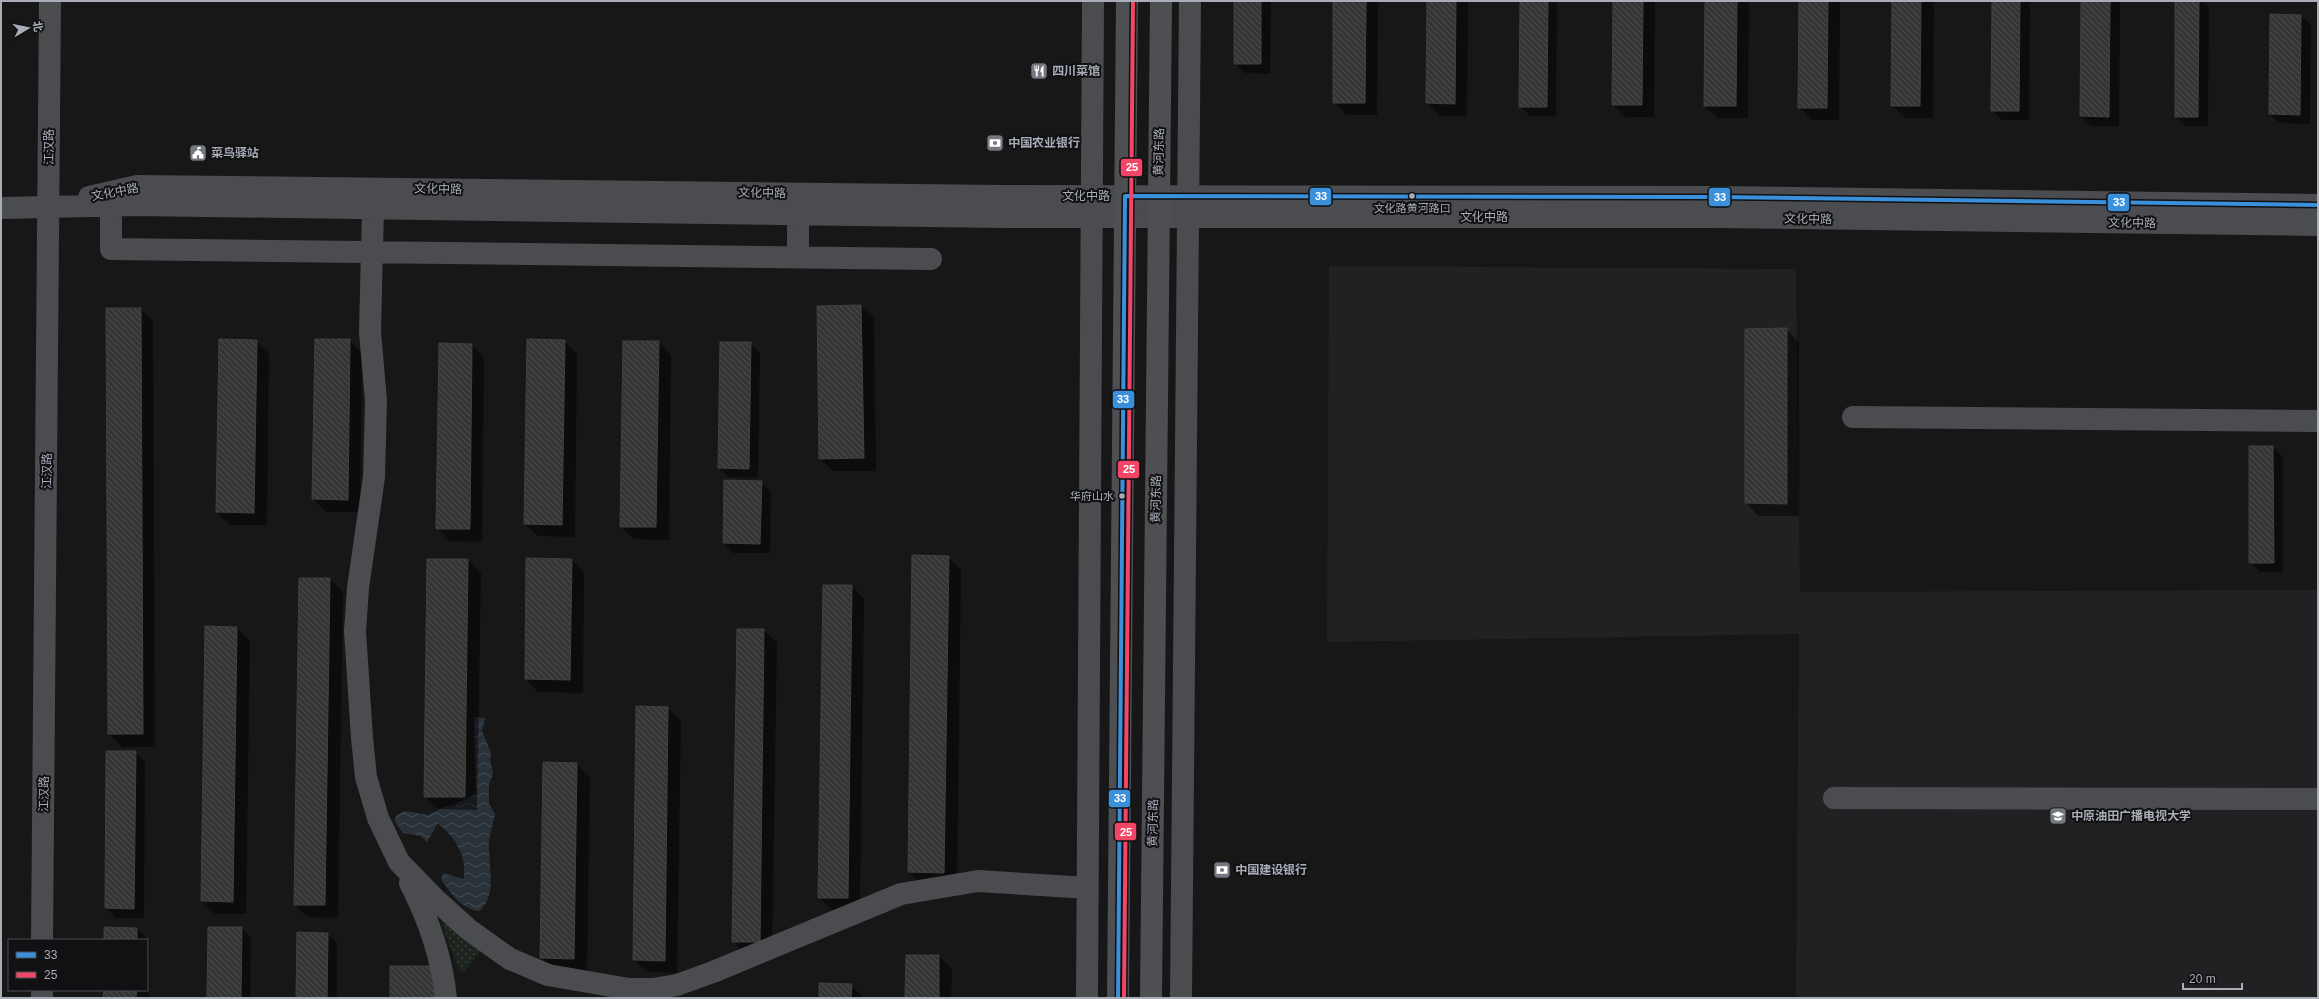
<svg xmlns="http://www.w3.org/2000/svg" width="2319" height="999" viewBox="0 0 2319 999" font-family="Arial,'Noto Sans SC',sans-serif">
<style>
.built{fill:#212123}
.grass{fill:url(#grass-dots)}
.water{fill:url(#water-waves)}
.shadow{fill:#0007}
.building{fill:url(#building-back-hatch);stroke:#3f4043}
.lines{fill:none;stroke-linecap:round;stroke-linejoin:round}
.minor{stroke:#4b4c50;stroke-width:22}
.major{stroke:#4d4f52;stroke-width:22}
.bus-1-casing{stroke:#111113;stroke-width:7}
.bus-2-casing{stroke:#111113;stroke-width:7}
.bus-1{stroke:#3a90db;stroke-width:4}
.bus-2{stroke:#f34667;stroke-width:4}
.bus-dot{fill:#a8adb8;stroke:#111113;stroke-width:1.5}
.labels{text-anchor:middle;stroke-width:4;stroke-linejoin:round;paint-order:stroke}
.bus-label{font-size:11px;fill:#a8adb8;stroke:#111113}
.poi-label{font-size:12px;font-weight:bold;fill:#a8adb8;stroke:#111113;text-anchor:start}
.street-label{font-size:12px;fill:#a8adb8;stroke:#111113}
.line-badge{stroke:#111113;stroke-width:1.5}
.badge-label{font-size:11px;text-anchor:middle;font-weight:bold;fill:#fff}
</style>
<defs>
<pattern id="grass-dots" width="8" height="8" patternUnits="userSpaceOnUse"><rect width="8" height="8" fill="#1d241e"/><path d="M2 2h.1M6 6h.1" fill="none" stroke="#3b413d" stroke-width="1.8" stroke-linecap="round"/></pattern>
<pattern id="water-waves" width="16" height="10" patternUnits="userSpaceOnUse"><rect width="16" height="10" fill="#2a3239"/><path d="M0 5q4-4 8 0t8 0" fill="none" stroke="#464d54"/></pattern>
<pattern id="building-back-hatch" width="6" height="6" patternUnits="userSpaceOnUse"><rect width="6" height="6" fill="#353536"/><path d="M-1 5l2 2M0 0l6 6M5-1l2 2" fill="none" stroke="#4f5051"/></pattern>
</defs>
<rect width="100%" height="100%" fill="#171717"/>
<path class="built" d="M 1329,266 L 1796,269 L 1800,592 L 2318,590 L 2318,998 L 1796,998 L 1799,634 L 1327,642 Z"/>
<path class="grass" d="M 445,921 L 481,947 L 480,952 L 463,973 L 459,970 L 442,925 Z"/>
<path class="water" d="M 474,717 L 485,718 L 482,731 L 491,753 L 490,760 L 493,773 L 489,785 L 489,804 L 495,814 C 493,825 488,837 489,848 C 489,871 497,893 480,911 C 462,910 450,893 441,879 L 443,873 L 464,879 C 466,853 456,840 438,823 L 427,842 L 421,836 L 403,833 L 394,820 L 397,815 L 405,811 L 428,815 L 444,807 L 455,805 L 476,793 Z"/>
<path class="shadow" d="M 1235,1 L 1271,1 L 1270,74 L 1245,73 L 1235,64 Z
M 1334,1 L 1378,1 L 1377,115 L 1346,115 L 1334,102 Z
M 1428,1 L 1468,1 L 1467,116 L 1440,116 L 1427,103 Z
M 1521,1 L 1557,1 L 1556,116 L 1530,116 L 1520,106 Z
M 1614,1 L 1655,1 L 1654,117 L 1626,117 L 1613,104 Z
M 1706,1 L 1749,1 L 1748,118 L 1718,118 L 1705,106 Z
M 1800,1 L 1840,1 L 1839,120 L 1812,120 L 1799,107 Z
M 1893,1 L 1934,1 L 1933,118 L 1905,118 L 1892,105 Z
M 1993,1 L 2030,1 L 2029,120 L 2002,120 L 1992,110 Z
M 2082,1 L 2120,1 L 2119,126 L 2091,126 L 2081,116 Z
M 2176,1 L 2204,1 L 2209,6 L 2208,126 L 2185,126 L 2176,117 Z
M 2301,16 L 2311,25 L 2310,124 L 2279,123 L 2270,114 Z
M 861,306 L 874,319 L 876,471 L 833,471 L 820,459 Z
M 107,309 L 141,309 L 153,322 L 155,747 L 122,747 L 109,734 Z
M 1786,329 L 1799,342 L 1799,516 L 1758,516 L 1746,503 Z
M 349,340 L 362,353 L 360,512 L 326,512 L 313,499 Z
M 256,341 L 269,354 L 267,525 L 230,525 L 217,512 Z
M 564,341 L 577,354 L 575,537 L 538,536 L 525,524 Z
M 659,342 L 671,355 L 669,540 L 634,539 L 621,527 Z
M 750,343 L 760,353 L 758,478 L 729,477 L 719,468 Z
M 472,345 L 484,358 L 482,542 L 450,541 L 437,528 Z
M 2250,447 L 2273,447 L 2283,457 L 2283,572 L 2260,572 L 2250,562 Z
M 725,481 L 761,482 L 771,492 L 770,553 L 733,553 L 724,543 Z
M 948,557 L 961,570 L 957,885 L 922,885 L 909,872 Z
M 468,560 L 481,573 L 477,810 L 438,809 L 425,796 Z
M 572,560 L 584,572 L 583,693 L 538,692 L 526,679 Z
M 330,579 L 343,592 L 338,918 L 308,917 L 295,905 Z
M 852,586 L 864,599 L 860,910 L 832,910 L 819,897 Z
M 206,627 L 237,628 L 250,641 L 246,914 L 215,914 L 202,901 Z
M 738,630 L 764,630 L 777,643 L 772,955 L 746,954 L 733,941 Z
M 668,708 L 681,721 L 677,973 L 647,972 L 634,960 Z
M 135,752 L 145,762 L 144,918 L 116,918 L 106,908 Z
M 577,764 L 590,777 L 587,971 L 554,971 L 541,958 Z
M 105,928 L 137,929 L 150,941 L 149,998 L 104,998 L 105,990 L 147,990 L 147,940 L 105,940 Z
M 242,928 L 251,938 L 250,998 L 208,998 Z
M 328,934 L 337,943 L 337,998 L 297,998 Z
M 939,956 L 952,969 L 951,998 L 906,998 Z
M 851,985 L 864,998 L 820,998 Z"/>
<path class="building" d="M 1234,1 L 1261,1 L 1261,64 L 1234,64 Z
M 1333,1 L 1366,1 L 1365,103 L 1333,103 Z
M 1427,1 L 1456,1 L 1455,104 L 1426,103 Z
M 1520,1 L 1548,1 L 1547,107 L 1519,107 Z
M 1613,1 L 1643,1 L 1642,105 L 1612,105 Z
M 1705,1 L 1737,1 L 1736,106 L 1704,106 Z
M 1799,1 L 1828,1 L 1827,108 L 1798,108 Z
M 1892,1 L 1921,1 L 1920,106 L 1891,106 Z
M 1992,1 L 2020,1 L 2019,111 L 1991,111 Z
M 2081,1 L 2110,1 L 2109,117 L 2080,116 Z
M 2175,1 L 2199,1 L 2198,117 L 2175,117 Z
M 2270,14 L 2301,15 L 2300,115 L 2269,114 Z
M 861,305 L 864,458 L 819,459 L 817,306 Z
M 106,308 L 141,308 L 143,734 L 108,734 Z
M 1787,328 L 1787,504 L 1745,503 L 1745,329 Z
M 219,339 L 257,340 L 254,513 L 216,512 Z
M 315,339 L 350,339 L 348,500 L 312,499 Z
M 527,339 L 565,340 L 562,525 L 524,524 Z
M 623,341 L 659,341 L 656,527 L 620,527 Z
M 720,342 L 751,342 L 749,469 L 718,468 Z
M 439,343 L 472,344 L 470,529 L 436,529 Z
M 2249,446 L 2273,446 L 2274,563 L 2249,563 Z
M 724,480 L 762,481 L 760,544 L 723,543 Z
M 912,555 L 949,556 L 944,873 L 908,872 Z
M 526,558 L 572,559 L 570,680 L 525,679 Z
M 427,559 L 468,559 L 465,797 L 424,797 Z
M 299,578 L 330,578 L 325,905 L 294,905 Z
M 823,585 L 852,585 L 848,898 L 818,898 Z
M 205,626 L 237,627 L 233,902 L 201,901 Z
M 737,629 L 764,629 L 760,942 L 732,942 Z
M 636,706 L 668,707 L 665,961 L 633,960 Z
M 106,751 L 136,751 L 134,909 L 105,908 Z
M 543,762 L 577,763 L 574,959 L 540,958 Z
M 104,927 L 137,928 L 137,940 L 104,940 Z
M 208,927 L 242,927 L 241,998 L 207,998 Z
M 297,932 L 328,933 L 327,998 L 296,998 Z
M 906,955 L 939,955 L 939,998 L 905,998 Z
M 390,966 L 435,966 L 435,998 L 390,998 Z
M 819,983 L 852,984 L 851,998 L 819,998 Z
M 104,990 L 137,990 L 136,998 L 103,998 Z"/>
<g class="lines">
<path class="minor" d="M 89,197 L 137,186 L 1002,196 L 1716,197 L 2318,205
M 111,206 L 111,249 L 931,259
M 1,208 L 137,205 L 1003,217 L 1716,217 L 2318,225
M 373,208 L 370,332 L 376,401 L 374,477 L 358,588 L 355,631 L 362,738 L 366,777 L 378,818 L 399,862 L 436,900 L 468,929 L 510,959 L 548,975 L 629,989 L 653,989 L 677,985 L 713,972 L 901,894 L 978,881 L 1088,888
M 798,257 L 798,214
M 1853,417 L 2318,421
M 1834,798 L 2318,799
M 410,883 C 428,918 442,958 446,998
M 42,940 L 50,1
M 42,998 L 42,990
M 1087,998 L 1093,1
M 1181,998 L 1190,1"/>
<path class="major" d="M 1118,998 L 1127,1
M 1151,998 L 1161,1"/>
<defs>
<path id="bus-1" d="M 1118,998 L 1125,196 L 1716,197 L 2318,205"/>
<path id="bus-2" d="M 1124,998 L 1133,1"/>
</defs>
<use href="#bus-1" class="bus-1-casing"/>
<use href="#bus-2" class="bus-2-casing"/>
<use href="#bus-1" class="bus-1"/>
<use href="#bus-2" class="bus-2"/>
</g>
<defs>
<symbol id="restaurant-square" viewBox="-11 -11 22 22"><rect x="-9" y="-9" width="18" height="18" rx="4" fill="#757880" stroke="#111113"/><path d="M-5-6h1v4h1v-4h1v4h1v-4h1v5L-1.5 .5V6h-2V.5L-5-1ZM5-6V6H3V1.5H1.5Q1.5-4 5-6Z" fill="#fff"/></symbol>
<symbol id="bank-square" viewBox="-11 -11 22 22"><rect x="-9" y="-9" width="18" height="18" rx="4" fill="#757880" stroke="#111113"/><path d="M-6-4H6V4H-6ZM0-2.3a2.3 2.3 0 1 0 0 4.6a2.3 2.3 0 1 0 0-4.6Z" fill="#fff"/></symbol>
<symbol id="civic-square" viewBox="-11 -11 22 22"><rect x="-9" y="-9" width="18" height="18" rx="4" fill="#757880" stroke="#111113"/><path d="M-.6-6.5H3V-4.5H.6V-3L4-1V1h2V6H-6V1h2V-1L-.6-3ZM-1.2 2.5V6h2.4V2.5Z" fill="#fff"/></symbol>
<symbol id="university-square" viewBox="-11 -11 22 22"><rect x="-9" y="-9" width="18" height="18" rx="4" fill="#757880" stroke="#111113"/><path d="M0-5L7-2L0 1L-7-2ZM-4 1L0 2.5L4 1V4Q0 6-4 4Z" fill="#fff"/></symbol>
</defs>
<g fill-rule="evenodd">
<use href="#restaurant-square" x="1029" y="61" width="20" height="20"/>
<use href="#bank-square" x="985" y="133" width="20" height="20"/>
<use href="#civic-square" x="188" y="143" width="20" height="20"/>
<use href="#university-square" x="2048" y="806" width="20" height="20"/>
<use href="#bank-square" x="1212" y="860" width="20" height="20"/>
</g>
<g class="bus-dot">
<circle cx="1412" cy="196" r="3.5"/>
<circle cx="1122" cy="496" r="3.5"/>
</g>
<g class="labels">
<g class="bus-label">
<text x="1412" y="212">文化路黄河路口</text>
<text x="1114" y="500" text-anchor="end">华府山水</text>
</g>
<g class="poi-label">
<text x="1052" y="75">四川菜馆</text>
<text x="1008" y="147">中国农业银行</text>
<text x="211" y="157">菜鸟驿站</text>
<text x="2071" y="820">中原油田广播电视大学</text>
<text x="1235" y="874">中国建设银行</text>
</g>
<g class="street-label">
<text transform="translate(49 147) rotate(-90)" y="4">江汉路</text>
<text transform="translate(1159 152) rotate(-89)" y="4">黄河东路</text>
<text transform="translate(438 189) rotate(1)" y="4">文化中路</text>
<text transform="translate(115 192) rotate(-11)" y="4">文化中路</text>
<text transform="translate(762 193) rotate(1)" y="4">文化中路</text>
<text x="1086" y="200">文化中路</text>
<text x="1484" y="221">文化中路</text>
<text transform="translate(1808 219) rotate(1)" y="4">文化中路</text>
<text transform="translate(2132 223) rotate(1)" y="4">文化中路</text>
<text transform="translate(47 471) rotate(-89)" y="4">江汉路</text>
<text transform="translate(1156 499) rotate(-89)" y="4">黄河东路</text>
<text transform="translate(44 794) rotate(-89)" y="4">江汉路</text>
<text transform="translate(1153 823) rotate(-89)" y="4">黄河东路</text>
</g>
</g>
<g class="line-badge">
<rect x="1120" y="158" width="23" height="19" rx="4" fill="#f34667"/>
<rect x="1309" y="187" width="23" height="19" rx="4" fill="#3a90db"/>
<rect x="1708" y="187" width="23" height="20" rx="4" fill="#3a90db"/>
<rect x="2107" y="193" width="23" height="19" rx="4" fill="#3a90db"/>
<rect x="1112" y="390" width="23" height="19" rx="4" fill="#3a90db"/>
<rect x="1117" y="460" width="23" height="19" rx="4" fill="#f34667"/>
<rect x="1108" y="789" width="23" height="19" rx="4" fill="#3a90db"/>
<rect x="1114" y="822" width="23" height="19" rx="4" fill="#f34667"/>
</g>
<g class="badge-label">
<text x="1132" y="171">25</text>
<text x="1321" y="200">33</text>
<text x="1720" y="201">33</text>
<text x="2119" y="206">33</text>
<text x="1123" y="403">33</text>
<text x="1129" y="473">25</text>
<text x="1120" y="802">33</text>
<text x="1126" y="836">25</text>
</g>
<rect width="2319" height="999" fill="none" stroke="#a8adb8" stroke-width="4"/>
<rect x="8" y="939" width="140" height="52" fill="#111113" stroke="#4d4f55"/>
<rect x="16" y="952" width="20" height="6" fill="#3a90db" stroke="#4d4f55"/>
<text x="44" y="959" font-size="12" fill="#a8adb8">33</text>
<rect x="16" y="972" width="20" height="6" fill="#f34667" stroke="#4d4f55"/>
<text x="44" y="979" font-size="12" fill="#a8adb8">25</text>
<g transform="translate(28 28) rotate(80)" stroke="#111113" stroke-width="3" paint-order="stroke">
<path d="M0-3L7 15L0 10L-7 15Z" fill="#a8adb8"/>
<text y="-6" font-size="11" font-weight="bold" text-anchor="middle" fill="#a8adb8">北</text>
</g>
<path d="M2183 983v6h59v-6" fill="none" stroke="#a8adb8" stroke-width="2"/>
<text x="2189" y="983" font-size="12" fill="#a8adb8" stroke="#111113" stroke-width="3" paint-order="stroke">20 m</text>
</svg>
